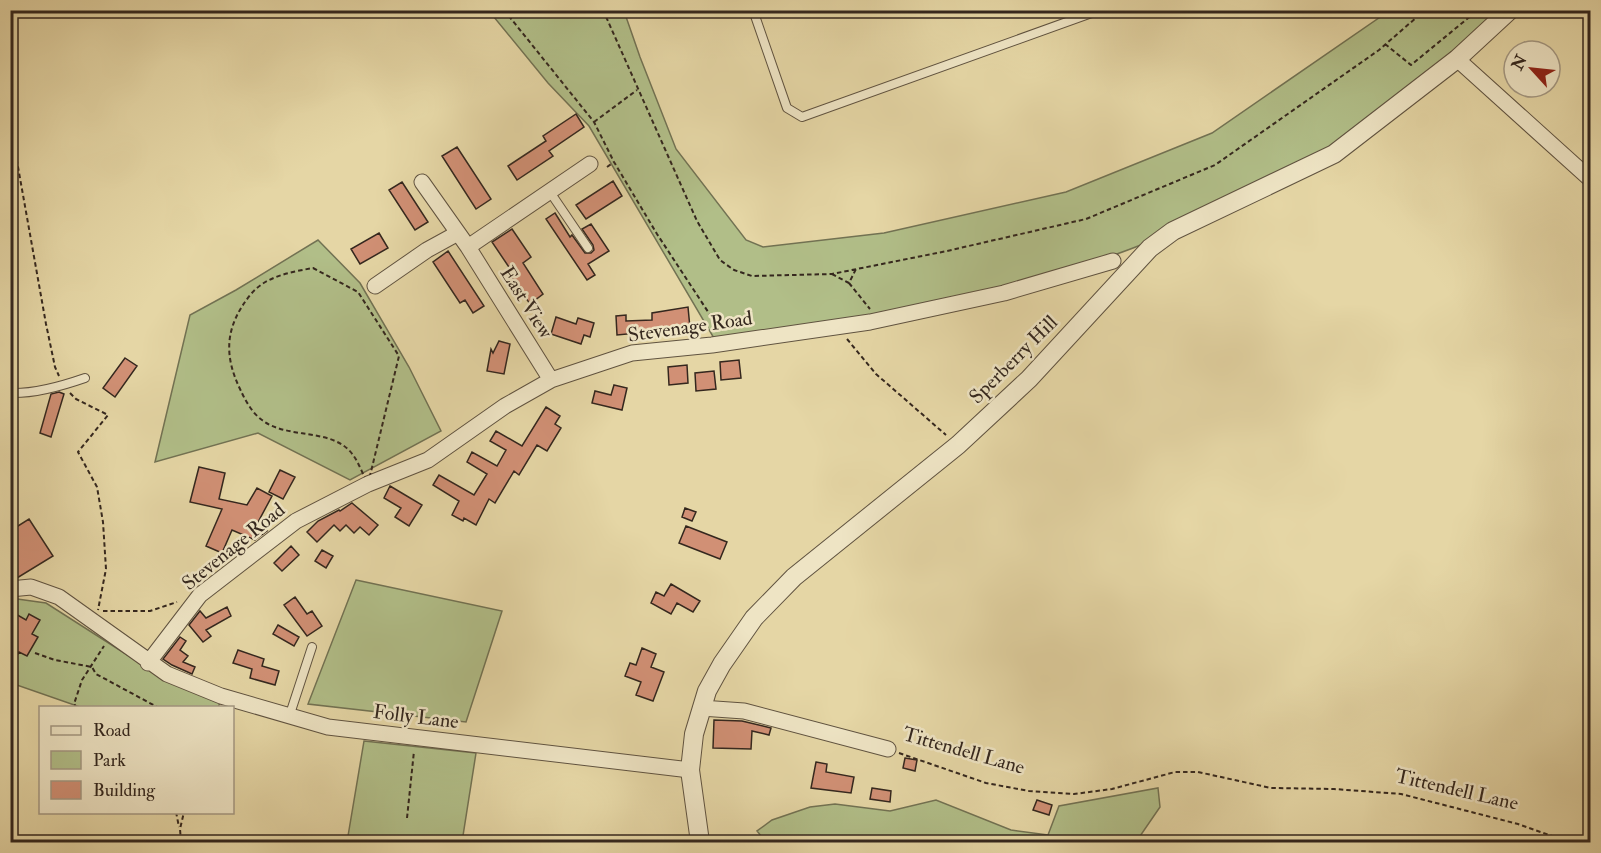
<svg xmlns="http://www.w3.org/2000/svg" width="1601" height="853" viewBox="0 0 1601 853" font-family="'IM FELL Double Pica',serif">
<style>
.green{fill:#b1be88;stroke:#727253;stroke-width:1.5}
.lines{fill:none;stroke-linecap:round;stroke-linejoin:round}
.stream{stroke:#707d75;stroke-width:4}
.building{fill:#d19075;stroke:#34271e;stroke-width:1.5}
.service-casing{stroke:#605340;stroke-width:10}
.minor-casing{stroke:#605340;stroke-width:17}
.tertiary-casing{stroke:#605340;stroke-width:20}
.path{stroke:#34271e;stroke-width:2;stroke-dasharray:4.5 3;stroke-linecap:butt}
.service{stroke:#eee4c4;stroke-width:8}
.minor{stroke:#eee4c4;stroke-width:15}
.tertiary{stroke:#eee4c4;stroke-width:18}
.labels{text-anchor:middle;stroke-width:5;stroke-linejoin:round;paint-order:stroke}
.street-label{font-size:20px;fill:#34271e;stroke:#eee4c4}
</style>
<rect width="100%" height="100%" fill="#e5d6a5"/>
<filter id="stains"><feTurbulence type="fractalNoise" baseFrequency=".00333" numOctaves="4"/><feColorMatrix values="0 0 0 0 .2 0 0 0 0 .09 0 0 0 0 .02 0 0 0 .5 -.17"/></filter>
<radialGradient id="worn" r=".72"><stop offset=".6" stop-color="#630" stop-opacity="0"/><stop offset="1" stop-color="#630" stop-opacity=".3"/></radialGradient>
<path class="green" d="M 489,11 L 624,11 L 640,57 L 676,149 L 746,240 L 763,247 L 884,233 L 1066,192 L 1212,133 L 1389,11 L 1498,11 L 1426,74 L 1329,149 L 1148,242 C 1115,256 1082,266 1048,276 C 939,307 827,322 715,340 L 589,126 L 548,83 Z
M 318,240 L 360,283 L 409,367 L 441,431 L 350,480 L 258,433 L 155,462 L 190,315 L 236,290 Z
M 356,580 L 502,611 L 466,722 L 308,704 Z
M 10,598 L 46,603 L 165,679 L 220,703 L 218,707 L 80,707 L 11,683 Z
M 364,741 L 476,753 L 462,842 L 347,842 Z
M 1158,788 L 1160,807 L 1136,842 L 766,842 L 757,831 L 772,820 L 810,807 L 835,804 L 890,811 L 936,800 L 1011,830 L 1048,835 L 1059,806 Z"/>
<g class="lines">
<path class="stream" d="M 10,16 L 18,10"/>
</g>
<path class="building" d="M 576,114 L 584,127 L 549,151 L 553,156 L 517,180 L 508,166 L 546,141 L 543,136 Z
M 457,147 L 491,199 L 476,209 L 442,156 Z
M 613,181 L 622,196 L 586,219 L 576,205 Z
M 402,182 L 428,222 L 415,230 L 389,190 Z
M 555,213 L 570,237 L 572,235 L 585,253 L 591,253 L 594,250 L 593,245 L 582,229 L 591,224 L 609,251 L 588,264 L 595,275 L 587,280 L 546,219 Z
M 512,229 L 531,257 L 523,263 L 543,294 L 530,304 L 512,278 L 515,276 L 492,242 Z
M 379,233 L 388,248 L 360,264 L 351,249 Z
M 448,251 L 484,306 L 473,313 L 465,300 L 460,303 L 433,262 Z
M 688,307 L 690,328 L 617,335 L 616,316 L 626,315 L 626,321 L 652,320 L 652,313 Z
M 556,317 L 576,324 L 578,318 L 594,323 L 590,337 L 584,335 L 581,344 L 551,334 Z
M 499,341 L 510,344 L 504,374 L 487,371 L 491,349 L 493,353 Z
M 125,358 L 137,366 L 115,397 L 103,388 Z
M 739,360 L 741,378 L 721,380 L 720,362 Z
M 687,365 L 688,383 L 669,385 L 668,367 Z
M 714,371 L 716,389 L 696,391 L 695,373 Z
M 614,385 L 627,388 L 622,410 L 592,403 L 595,391 L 611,395 Z
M 59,392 L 64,394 L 51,437 L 40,433 L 51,394 Z
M 546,407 L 560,416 L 555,424 L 561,428 L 547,451 L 537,445 L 519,475 L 514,471 L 495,503 L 489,499 L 476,525 L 464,518 L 463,521 L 452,515 L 459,501 L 433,485 L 439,475 L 474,495 L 487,474 L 467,462 L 472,452 L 497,466 L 506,450 L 490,441 L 496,431 L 522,446 Z
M 199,467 L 225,473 L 219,499 L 247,505 L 257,488 L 272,496 L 256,526 L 267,531 L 255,540 L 232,530 L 222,553 L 206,546 L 222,509 L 190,502 Z
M 280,470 L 295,477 L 283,499 L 269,492 Z
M 390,486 L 422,505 L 409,526 L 395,517 L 401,508 L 384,498 Z
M 352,503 L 378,525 L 369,535 L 360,527 L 354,533 L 346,525 L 340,531 L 334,525 L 317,542 L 307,532 L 318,521 L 339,510 L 340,511 Z
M 685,508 L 696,512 L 692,521 L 682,517 Z
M 29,519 L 53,556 L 17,578 L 10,579 L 10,531 Z
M 686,526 L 727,542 L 720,559 L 679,543 Z
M 291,546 L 299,555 L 282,571 L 274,563 Z
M 322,550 L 333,556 L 326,568 L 315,561 Z
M 671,584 L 700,601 L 693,612 L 677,603 L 671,614 L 651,603 L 656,592 L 664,596 Z
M 295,597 L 307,614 L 312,611 L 322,626 L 307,636 L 284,605 Z
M 227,607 L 231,616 L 206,630 L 211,636 L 203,642 L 189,625 L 200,611 L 206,618 Z
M 14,613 L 26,620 L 29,614 L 40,620 L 32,634 L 38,637 L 27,656 L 19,652 L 10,667 L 10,620 Z
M 278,625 L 299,637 L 294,646 L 273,634 Z
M 180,637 L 186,641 L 180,650 L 188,656 L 183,662 L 195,667 L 192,674 L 172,665 L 163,659 Z
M 642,648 L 656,654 L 651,667 L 664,672 L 653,701 L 636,695 L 641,682 L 625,676 L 630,663 L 636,665 Z
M 238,650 L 264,659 L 262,666 L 279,671 L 275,685 L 250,678 L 252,669 L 233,663 Z
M 714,720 L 742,721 L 771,728 L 769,735 L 752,731 L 751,749 L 713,748 Z
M 905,758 L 917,760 L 915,771 L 903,768 Z
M 816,762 L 827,764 L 826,772 L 854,777 L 851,793 L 811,788 Z
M 872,788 L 891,791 L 890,802 L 870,799 Z
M 1037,800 L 1052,805 L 1049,815 L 1033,810 Z"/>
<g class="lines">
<defs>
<path id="service" d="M 753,10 L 787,108 L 802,117 L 1100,10
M 550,192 L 588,248
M 10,393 C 35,394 62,386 85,378
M 289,717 L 312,647"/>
<path id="minor" d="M 1457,59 L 1590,179
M 422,182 L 468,247 L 551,380
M 468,247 L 590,164
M 375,286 L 427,250 L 458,233
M 10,589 L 31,587 L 59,597 L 167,674 L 221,696 L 328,727 L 690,770
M 148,663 L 200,595 L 296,521 L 368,484 L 428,460 L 505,406 L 551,380 L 632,353 L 712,345 L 870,322 L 1004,293 L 1113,261
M 701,708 L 744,711 L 888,749"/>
<path id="tertiary" d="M 700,842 L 690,770 L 694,734 L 707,691 L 722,664 L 754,618 L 794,577 L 958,445 L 1029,379 L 1150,248 L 1173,231 L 1334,154 L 1457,59 L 1510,10"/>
</defs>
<use href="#service" class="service-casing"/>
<use href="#minor" class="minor-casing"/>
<use href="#tertiary" class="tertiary-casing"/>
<path class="path" d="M 504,10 L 594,122 L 614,162 L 657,234 L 720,330
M 603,10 L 697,221 L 720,260 L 734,270 L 752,276 L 832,274 L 947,251 L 1086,219 L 1215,165 L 1379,50 L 1425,10
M 1385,44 L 1411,65 L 1478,10
M 10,122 L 46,324 L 55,367 L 59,376
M 594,122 L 637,90
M 607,167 L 614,162
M 313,268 L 358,292 L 399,356 L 368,484 C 363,475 359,463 353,455 C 333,427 288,440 262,420 C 253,414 245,400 241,391 C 223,355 225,326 251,294 C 266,276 291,272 313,268 Z
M 832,274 L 849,283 L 856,269
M 849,283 L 870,309
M 847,339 L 876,374 L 946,435
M 70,393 L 76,399 L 108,415 L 78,452 L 97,487 L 103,522 L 106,569 L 98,610
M 103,611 L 150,611 L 177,602
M 35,653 L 55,660 L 92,667 L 96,674 L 159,708
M 77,708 L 74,704 L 82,680 L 104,646
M 899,753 L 986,783 L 1029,791 L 1074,794 L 1112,789 L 1175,772 L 1198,772 L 1271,788 L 1334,789 L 1401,794 L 1518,824 L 1569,842
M 176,812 L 179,827
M 407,818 L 414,751
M 181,842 L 180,829 L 184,812"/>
<use href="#service" class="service"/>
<use href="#minor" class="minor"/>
<use href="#tertiary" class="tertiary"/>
</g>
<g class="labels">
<g class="street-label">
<text transform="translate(527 302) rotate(58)" y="7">East View</text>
<text transform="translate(690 326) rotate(-8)" y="7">Stevenage Road</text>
<text transform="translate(1013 359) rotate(-45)" y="7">Sperberry Hill</text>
<text transform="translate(233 546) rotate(-39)" y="7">Stevenage Road</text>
<text transform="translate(416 716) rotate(7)" y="7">Folly Lane</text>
<text transform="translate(964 750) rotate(16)" y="7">Tittendell Lane</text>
<text transform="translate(1457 789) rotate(13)" y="7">Tittendell Lane</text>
</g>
</g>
<rect width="1601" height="853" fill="none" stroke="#e5d6a5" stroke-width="36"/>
<rect x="12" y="12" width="1577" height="829" fill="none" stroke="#34271e" stroke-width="3"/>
<rect x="18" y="18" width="1565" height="817" fill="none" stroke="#34271e" stroke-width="1.5"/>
<rect x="39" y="706" width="195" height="108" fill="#eee4c4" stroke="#a49882" stroke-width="1.5"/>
<rect x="51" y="726" width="30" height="9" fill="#eee4c4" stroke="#a49882" stroke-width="1.5"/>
<text x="93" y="736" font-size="18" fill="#34271e">Road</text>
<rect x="51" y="751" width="30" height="18" fill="#b1be88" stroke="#a49882" stroke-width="1.5"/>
<text x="93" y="766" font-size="18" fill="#34271e">Park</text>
<rect x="51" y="781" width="30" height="18" fill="#d19075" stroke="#a49882" stroke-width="1.5"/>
<text x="93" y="796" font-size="18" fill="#34271e">Building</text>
<g transform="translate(1532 69) rotate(297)"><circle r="28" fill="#eee4c4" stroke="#a49882" stroke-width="1.5"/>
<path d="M0-4.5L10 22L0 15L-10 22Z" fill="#8f2418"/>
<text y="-9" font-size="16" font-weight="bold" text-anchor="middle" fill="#34271e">N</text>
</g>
<rect width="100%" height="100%" filter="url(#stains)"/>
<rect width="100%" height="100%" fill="url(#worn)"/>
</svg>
